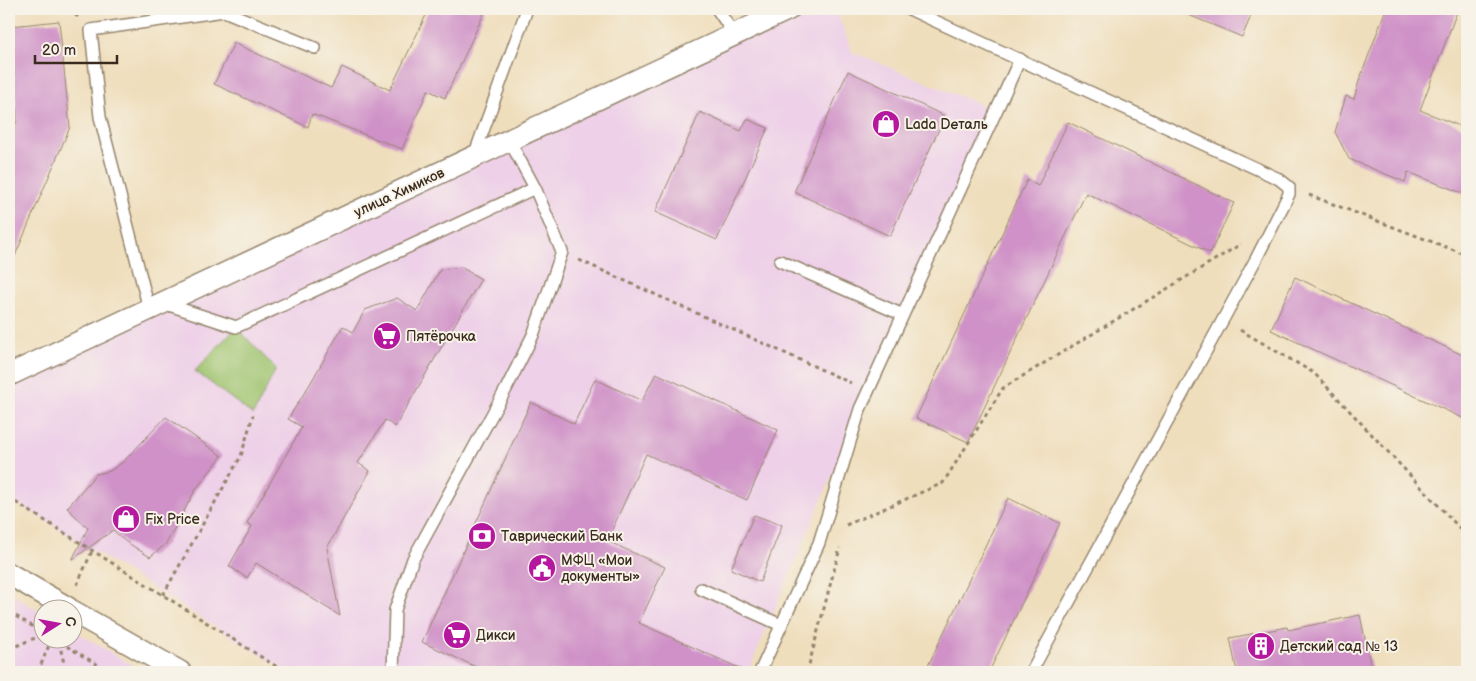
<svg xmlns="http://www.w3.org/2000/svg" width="1476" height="681" viewBox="0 0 1476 681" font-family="'Balsamiq Sans',sans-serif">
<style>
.built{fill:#eed0e8}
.green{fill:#9ec36d;stroke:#6c7646}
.building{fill:#cf91c7}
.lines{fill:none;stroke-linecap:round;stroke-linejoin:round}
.service-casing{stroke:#95846d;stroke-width:14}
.minor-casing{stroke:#95846d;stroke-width:24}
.path{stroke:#95846d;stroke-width:3;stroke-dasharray:4 4;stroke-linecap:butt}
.service{stroke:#fff;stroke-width:11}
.minor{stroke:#fff;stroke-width:21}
.labels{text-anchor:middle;stroke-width:4;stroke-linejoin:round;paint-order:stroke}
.poi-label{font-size:14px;fill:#3b2a1e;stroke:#f7f3e8;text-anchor:start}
.street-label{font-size:14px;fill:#3b2a1e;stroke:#f7f3e8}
</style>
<rect width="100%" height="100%" fill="#f7f3e8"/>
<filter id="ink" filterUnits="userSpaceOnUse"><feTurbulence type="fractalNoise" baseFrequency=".02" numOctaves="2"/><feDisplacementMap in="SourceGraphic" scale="10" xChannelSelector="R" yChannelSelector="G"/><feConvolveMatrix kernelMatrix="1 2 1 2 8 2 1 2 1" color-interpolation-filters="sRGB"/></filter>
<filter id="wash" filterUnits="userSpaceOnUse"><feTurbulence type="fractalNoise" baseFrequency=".0096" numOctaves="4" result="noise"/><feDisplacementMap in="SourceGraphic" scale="20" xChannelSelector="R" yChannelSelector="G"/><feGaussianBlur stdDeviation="1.12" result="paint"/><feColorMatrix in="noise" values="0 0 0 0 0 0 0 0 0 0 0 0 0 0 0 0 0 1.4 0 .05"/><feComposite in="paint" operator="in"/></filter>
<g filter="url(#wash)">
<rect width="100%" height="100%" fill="#efdebc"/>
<path class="built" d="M 789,9 L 836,9 L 852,52 L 996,111 L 868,391 L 748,672 L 288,672 L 9,498 L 9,375 Z
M 9,593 L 42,613 L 42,638 L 72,638 L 73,630 L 144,672 L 9,672 Z"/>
<path class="green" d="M 236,327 L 276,369 L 253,415 L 195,371 Z"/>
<g id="blocks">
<path class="building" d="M 429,9 L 486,9 L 445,98 L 428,90 L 402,149 L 312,114 L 308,127 L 214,84 L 234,43 L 331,88 L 342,67 L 390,90 Z
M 1174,9 L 1254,9 L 1242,37 Z
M 1386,9 L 1458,9 L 1420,110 L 1467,129 L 1467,195 L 1408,172 L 1405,182 L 1349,159 L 1335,132 L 1346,96 L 1354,99 L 1359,81 Z
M 59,21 L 70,127 L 9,270 L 9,140 L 17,121 L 11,26 Z
M 848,71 L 945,116 L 890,236 L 794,192 Z
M 700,112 L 741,131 L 747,119 L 768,128 L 717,240 L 655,212 Z
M 1068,122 L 1234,203 L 1210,253 L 1086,193 L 968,442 L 916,418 L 1027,180 L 1038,186 Z
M 461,267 L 481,279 L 395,427 L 385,420 L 358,463 L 370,471 L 327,548 L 340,616 L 256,563 L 247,578 L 229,566 L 252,526 L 247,523 L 302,427 L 288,419 L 310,384 L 343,326 L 353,332 L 365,310 L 397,298 L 417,311 L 440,270 Z
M 1295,277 L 1467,357 L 1467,420 L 1271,330 Z
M 656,373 L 778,430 L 747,500 L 646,454 L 607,541 L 665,567 L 639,623 L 748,672 L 487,672 L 422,642 L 531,402 L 574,424 L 595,379 L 642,401 Z
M 166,417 L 222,456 L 196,489 L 166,544 L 150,557 L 125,541 L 113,530 L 72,560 L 88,528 L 67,508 L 96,474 L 110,471 L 124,461 Z
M 1008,498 L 1060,523 L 989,672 L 925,672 Z
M 754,515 L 782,525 L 760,582 L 731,569 Z
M 1360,615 L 1372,672 L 1237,672 L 1230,638 L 1287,627 L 1288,630 Z"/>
</g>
</g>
<g filter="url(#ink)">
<use href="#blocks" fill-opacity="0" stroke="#95846d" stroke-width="1"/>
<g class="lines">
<defs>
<path id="service" d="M 717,9 L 734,34
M 909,9 L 1279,179 L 1289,187 L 1289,194 L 1256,259 L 1031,672
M 474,156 L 527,9
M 780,261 L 903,315
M 163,303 L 236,327 L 535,188
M 149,309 L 100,117 L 91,30 L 224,11 L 315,48
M 701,589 L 781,625
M 393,672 L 395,610 L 413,559 L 506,389 L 533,335 L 562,252 L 535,188 L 509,140
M 760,672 L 819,543 L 860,409 L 1020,59"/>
<path id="minor" d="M 9,375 L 789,9
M 9,574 L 68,608
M 72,611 L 180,672"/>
</defs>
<use href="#service" class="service-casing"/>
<use href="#minor" class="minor-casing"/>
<path class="path" d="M 69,9 L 78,17
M 1309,195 L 1467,255
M 579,260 L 851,383
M 1240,330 L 1314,373 L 1467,536
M 9,498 L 285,672
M 846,525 L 943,483 L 1003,388 L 1241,244
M 77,585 L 92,551
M 163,595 L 241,456 L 253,415
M 9,612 L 42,632
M 53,638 L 110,672
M 59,642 L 66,672
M 9,649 L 42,635
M 38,672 L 52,638
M 807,672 L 840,548"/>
<use href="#service" class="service"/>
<use href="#minor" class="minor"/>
</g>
</g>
<defs>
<symbol id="shop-disc" viewBox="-11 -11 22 22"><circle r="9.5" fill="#b5179e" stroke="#f7f3e8"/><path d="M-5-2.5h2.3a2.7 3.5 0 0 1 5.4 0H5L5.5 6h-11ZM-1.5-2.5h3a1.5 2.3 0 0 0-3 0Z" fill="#fff"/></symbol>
<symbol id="supermarket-disc" viewBox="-11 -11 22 22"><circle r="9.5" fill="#b5179e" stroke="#f7f3e8"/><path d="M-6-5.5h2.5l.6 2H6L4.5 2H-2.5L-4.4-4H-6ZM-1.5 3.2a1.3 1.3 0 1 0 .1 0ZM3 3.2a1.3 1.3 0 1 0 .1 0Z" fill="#fff"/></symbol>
<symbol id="bank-disc" viewBox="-11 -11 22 22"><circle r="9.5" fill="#b5179e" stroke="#f7f3e8"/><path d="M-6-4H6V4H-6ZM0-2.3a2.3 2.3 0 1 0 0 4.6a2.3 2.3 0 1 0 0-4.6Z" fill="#fff"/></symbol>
<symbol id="civic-disc" viewBox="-11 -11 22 22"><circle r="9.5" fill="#b5179e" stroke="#f7f3e8"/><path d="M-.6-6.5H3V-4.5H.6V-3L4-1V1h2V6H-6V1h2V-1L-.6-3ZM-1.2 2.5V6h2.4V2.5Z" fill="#fff"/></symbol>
<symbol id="building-disc" viewBox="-11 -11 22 22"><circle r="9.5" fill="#b5179e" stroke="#f7f3e8"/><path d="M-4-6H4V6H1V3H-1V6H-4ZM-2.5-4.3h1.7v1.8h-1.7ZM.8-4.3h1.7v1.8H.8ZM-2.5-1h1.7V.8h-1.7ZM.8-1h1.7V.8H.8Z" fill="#fff"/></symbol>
</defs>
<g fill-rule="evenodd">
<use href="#shop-disc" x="870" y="108" width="32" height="32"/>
<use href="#supermarket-disc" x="371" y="320" width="32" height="32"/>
<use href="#shop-disc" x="110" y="503" width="32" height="32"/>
<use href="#bank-disc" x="466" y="520" width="32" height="32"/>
<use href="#civic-disc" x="526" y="552" width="32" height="32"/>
<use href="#supermarket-disc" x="441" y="619" width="32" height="32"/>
<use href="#building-disc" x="1245" y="630" width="32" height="32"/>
</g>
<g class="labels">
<g class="poi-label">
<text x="905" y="129">Lada Dеталь</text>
<text x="406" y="341">Пятёрочка</text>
<text x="145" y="524">Fix Price</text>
<text x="501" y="541">Таврический Банк</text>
<text x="561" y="565">МФЦ «Мои<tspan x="561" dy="16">документы»</tspan></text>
<text x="476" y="640">Дикси</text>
<text x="1280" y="651">Детский сад № 13</text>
</g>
<g class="street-label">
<text transform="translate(399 192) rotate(-25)" y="5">улица Химиков</text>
</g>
</g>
<rect width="1476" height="681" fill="none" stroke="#f7f3e8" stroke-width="30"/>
<g transform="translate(58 624) rotate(79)"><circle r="24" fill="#f7f3e8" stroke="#aca397"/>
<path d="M0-4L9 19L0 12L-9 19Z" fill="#b5179e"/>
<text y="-8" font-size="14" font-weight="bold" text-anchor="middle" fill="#3b2a1e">С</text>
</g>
<path d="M35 55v8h82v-8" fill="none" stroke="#3b2a1e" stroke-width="2.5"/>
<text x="42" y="55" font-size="15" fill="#3b2a1e" stroke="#f7f3e8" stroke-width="4" paint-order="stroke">20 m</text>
</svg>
